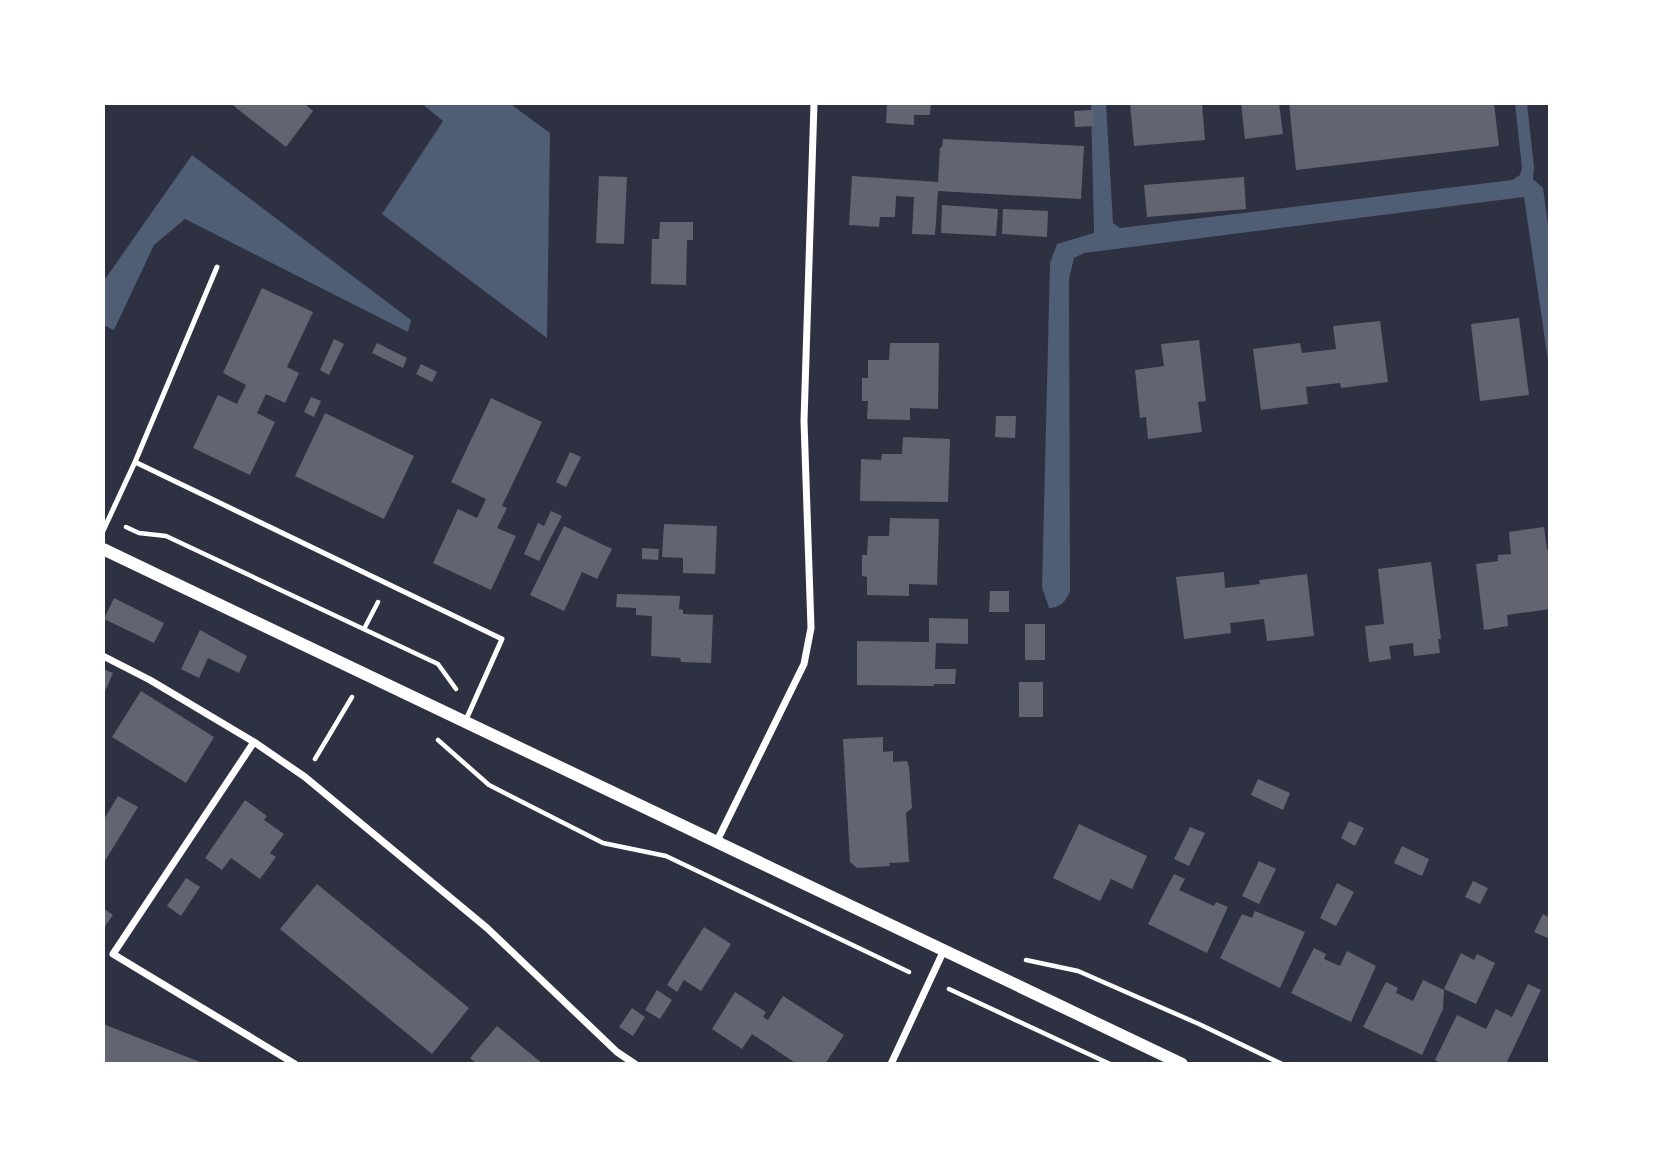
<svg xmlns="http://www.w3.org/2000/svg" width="1653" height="1167" viewBox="0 0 1653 1167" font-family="'Asap Condensed',sans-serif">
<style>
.water{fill:#4f5d75}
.building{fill:#626471}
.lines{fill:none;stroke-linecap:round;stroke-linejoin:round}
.path{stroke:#fff;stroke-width:4.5}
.service{stroke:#fff;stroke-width:5}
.minor{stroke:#fff;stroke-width:7}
.tertiary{stroke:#fff;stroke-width:12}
</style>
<rect width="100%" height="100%" fill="#2d3142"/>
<path class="water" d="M 421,103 L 509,103 L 550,133 L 547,338 L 382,214 L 443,121 Z
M 1091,103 L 1106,103 L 1113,223 L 1120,228 L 1512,180 L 1520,175 L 1522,168 L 1515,103 L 1527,103 L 1534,167 L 1533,179 L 1543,188 L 1550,239 L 1550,374 L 1524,197 L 1084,253 L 1074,258 L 1069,279 L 1070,592 C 1065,602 1060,608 1049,608 L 1042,587 L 1050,263 L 1057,244 L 1094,233 Z
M 192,155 L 411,320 L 408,332 L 185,219 L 154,245 L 114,330 L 103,325 L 103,282 Z"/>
<path class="building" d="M 230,103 L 304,103 L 313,111 L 286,147 Z
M 887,103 L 931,103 L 930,115 L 914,115 L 914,125 L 886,123 Z
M 1130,103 L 1202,103 L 1205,140 L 1134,146 Z
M 1241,103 L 1279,103 L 1283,134 L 1245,139 Z
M 1289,103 L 1494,103 L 1499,146 L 1296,170 Z
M 1093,110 L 1094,126 L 1075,127 L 1074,111 Z
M 943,139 L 1084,146 L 1081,199 L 938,191 L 935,235 L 912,234 L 914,197 L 896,196 L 895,217 L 880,217 L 879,227 L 849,225 L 852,176 L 938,182 L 940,148 L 942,147 Z
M 599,176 L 627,177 L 624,244 L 596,243 Z
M 1244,177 L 1246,209 L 1147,217 L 1144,185 Z
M 942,205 L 998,209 L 996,236 L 941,233 Z
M 1003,209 L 1048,211 L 1047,237 L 1002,234 Z
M 660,222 L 693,222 L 693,240 L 687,240 L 686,285 L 651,284 L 652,239 L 659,239 Z
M 262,288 L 313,312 L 287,367 L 299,373 L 285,403 L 266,394 L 257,413 L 275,422 L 250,475 L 193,448 L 218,395 L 237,404 L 246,385 L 223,373 Z
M 1519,318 L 1529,395 L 1480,401 L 1471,324 Z
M 1380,321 L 1388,382 L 1341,388 L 1340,383 L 1306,387 L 1308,404 L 1261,410 L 1253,349 L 1300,343 L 1302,353 L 1336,349 L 1333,326 Z
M 334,339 L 344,344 L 329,375 L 320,370 Z
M 1199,340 L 1206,401 L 1198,402 L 1202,432 L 1148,439 L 1146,417 L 1140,418 L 1135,370 L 1164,366 L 1161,344 Z
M 377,343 L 407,358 L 403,368 L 372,353 Z
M 890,343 L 939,343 L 938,409 L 910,408 L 910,420 L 867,419 L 868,401 L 862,401 L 862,378 L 868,378 L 868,360 L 889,360 Z
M 421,364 L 437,372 L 432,382 L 416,374 Z
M 311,397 L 321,401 L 314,417 L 304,412 Z
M 491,398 L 542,422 L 502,506 L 507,508 L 497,528 L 516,536 L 491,590 L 433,563 L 458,509 L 477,518 L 486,499 L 451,482 Z
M 325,413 L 414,456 L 384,519 L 295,476 Z
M 996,416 L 1016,416 L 1015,438 L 995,437 Z
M 903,437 L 950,439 L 948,502 L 860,501 L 861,459 L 881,460 L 882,454 L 902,454 Z
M 570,452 L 581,457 L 566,487 L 556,482 Z
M 551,511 L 562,516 L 539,561 L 524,554 L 538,523 L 544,526 Z
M 890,518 L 939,519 L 937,585 L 909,584 L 909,596 L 867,595 L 867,577 L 862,576 L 862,555 L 867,555 L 868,536 L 889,536 Z
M 664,524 L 717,526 L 715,574 L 683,573 L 683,558 L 662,557 Z
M 564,526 L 612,549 L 597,579 L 582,572 L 564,611 L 530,595 Z
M 1544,527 L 1547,550 L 1550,549 L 1550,609 L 1507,615 L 1508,626 L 1484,630 L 1476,564 L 1498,561 L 1498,555 L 1511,554 L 1509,532 Z
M 642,548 L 659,549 L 658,560 L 642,559 Z
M 1431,562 L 1441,639 L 1438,639 L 1440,653 L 1414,656 L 1413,643 L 1389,646 L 1391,659 L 1369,662 L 1365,626 L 1384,624 L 1378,569 Z
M 1224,572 L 1225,588 L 1260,584 L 1259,580 L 1307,574 L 1314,636 L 1267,641 L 1264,619 L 1230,623 L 1231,633 L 1184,639 L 1176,577 Z
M 990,591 L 1009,591 L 1009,612 L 989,612 Z
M 617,594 L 680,596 L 679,609 L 683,610 L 683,614 L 713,615 L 711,663 L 681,662 L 680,658 L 651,656 L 652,616 L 636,615 L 636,608 L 616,607 Z
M 114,598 L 164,623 L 154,643 L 104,619 Z
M 929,618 L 968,619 L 968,644 L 936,643 L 935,669 L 956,669 L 955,684 L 934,684 L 934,686 L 857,685 L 857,641 L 929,642 Z
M 1025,624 L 1045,624 L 1045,660 L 1025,660 Z
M 200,630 L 247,656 L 239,673 L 208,658 L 199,678 L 181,669 Z
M 103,669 L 113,673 L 103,696 Z
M 1019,682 L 1043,682 L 1043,717 L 1019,717 Z
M 141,691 L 214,737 L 186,783 L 112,737 Z
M 883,737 L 883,752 L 893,751 L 893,762 L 907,761 L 909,767 L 912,808 L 906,813 L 909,862 L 889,863 L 890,866 L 857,868 L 850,862 L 843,739 Z
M 1258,779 L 1290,793 L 1283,810 L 1251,795 Z
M 118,796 L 138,807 L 103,864 L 103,821 Z
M 245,800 L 267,816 L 264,820 L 284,834 L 270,853 L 276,857 L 260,879 L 231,858 L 222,870 L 205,858 Z
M 1349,821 L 1364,828 L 1355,846 L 1341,838 Z
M 1079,824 L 1147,856 L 1132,889 L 1111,879 L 1100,901 L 1053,878 Z
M 1190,827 L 1205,833 L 1189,866 L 1174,859 Z
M 1402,846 L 1429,859 L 1422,876 L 1394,863 Z
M 1259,861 L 1276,869 L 1259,904 L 1242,896 Z
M 1174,874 L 1185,879 L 1179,890 L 1214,906 L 1216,902 L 1228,907 L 1207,953 L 1148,924 Z
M 186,878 L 200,887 L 181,916 L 167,906 Z
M 1473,881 L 1488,888 L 1480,904 L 1465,897 Z
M 1337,883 L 1354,892 L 1336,926 L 1320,918 Z
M 317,884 L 469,1008 L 432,1054 L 280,929 Z
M 103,908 L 113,915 L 103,929 Z
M 1255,911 L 1305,932 L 1280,988 L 1220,958 L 1242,914 L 1252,918 Z
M 1543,914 L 1550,918 L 1550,939 L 1534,932 Z
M 704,927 L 731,944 L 701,991 L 684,980 L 677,992 L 667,985 Z
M 1314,948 L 1326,954 L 1324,959 L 1340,966 L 1347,951 L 1376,966 L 1351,1022 L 1291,993 Z
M 1461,953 L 1474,960 L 1477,954 L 1495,963 L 1476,1004 L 1444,989 Z
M 1423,980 L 1444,990 L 1443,1009 L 1422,1055 L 1363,1027 L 1386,982 L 1398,988 L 1396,993 L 1413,1001 Z
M 1528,984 L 1541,990 L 1506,1064 L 1442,1064 L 1435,1060 L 1457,1015 L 1486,1029 L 1496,1009 L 1512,1017 Z
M 657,990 L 672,1000 L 660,1019 L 645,1010 Z
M 735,992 L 766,1012 L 763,1017 L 768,1020 L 783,996 L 844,1035 L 825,1064 L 797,1064 L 752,1034 L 742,1049 L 712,1029 Z
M 632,1008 L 645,1017 L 633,1036 L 619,1027 Z
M 103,1024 L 205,1064 L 103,1064 Z
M 497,1026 L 543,1064 L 477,1064 L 470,1058 Z"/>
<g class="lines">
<path class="path" d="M 126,527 L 139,533 L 166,536 L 438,664 L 456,689
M 364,629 L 378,602
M 438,740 L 489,785 L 603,843 L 666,856 L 909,972
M 315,759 L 352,697
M 1026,960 L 1078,971 L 1199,1024 L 1282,1064
M 949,989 L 1110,1064"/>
<path class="service" d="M 135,462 L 217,267
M 103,531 L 135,462 L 502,639 L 465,722"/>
<path class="minor" d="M 103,656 L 150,680 L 254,742 L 305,777 L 487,928 L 617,1052 L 635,1064
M 254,742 L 113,954 L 295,1064
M 717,841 L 804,664 L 811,628 L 804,421 L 814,103
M 891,1064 L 944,950"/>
<path class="tertiary" d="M 103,549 L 1182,1064"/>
</g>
<rect width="1653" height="1167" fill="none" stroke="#ffffff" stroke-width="210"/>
</svg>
